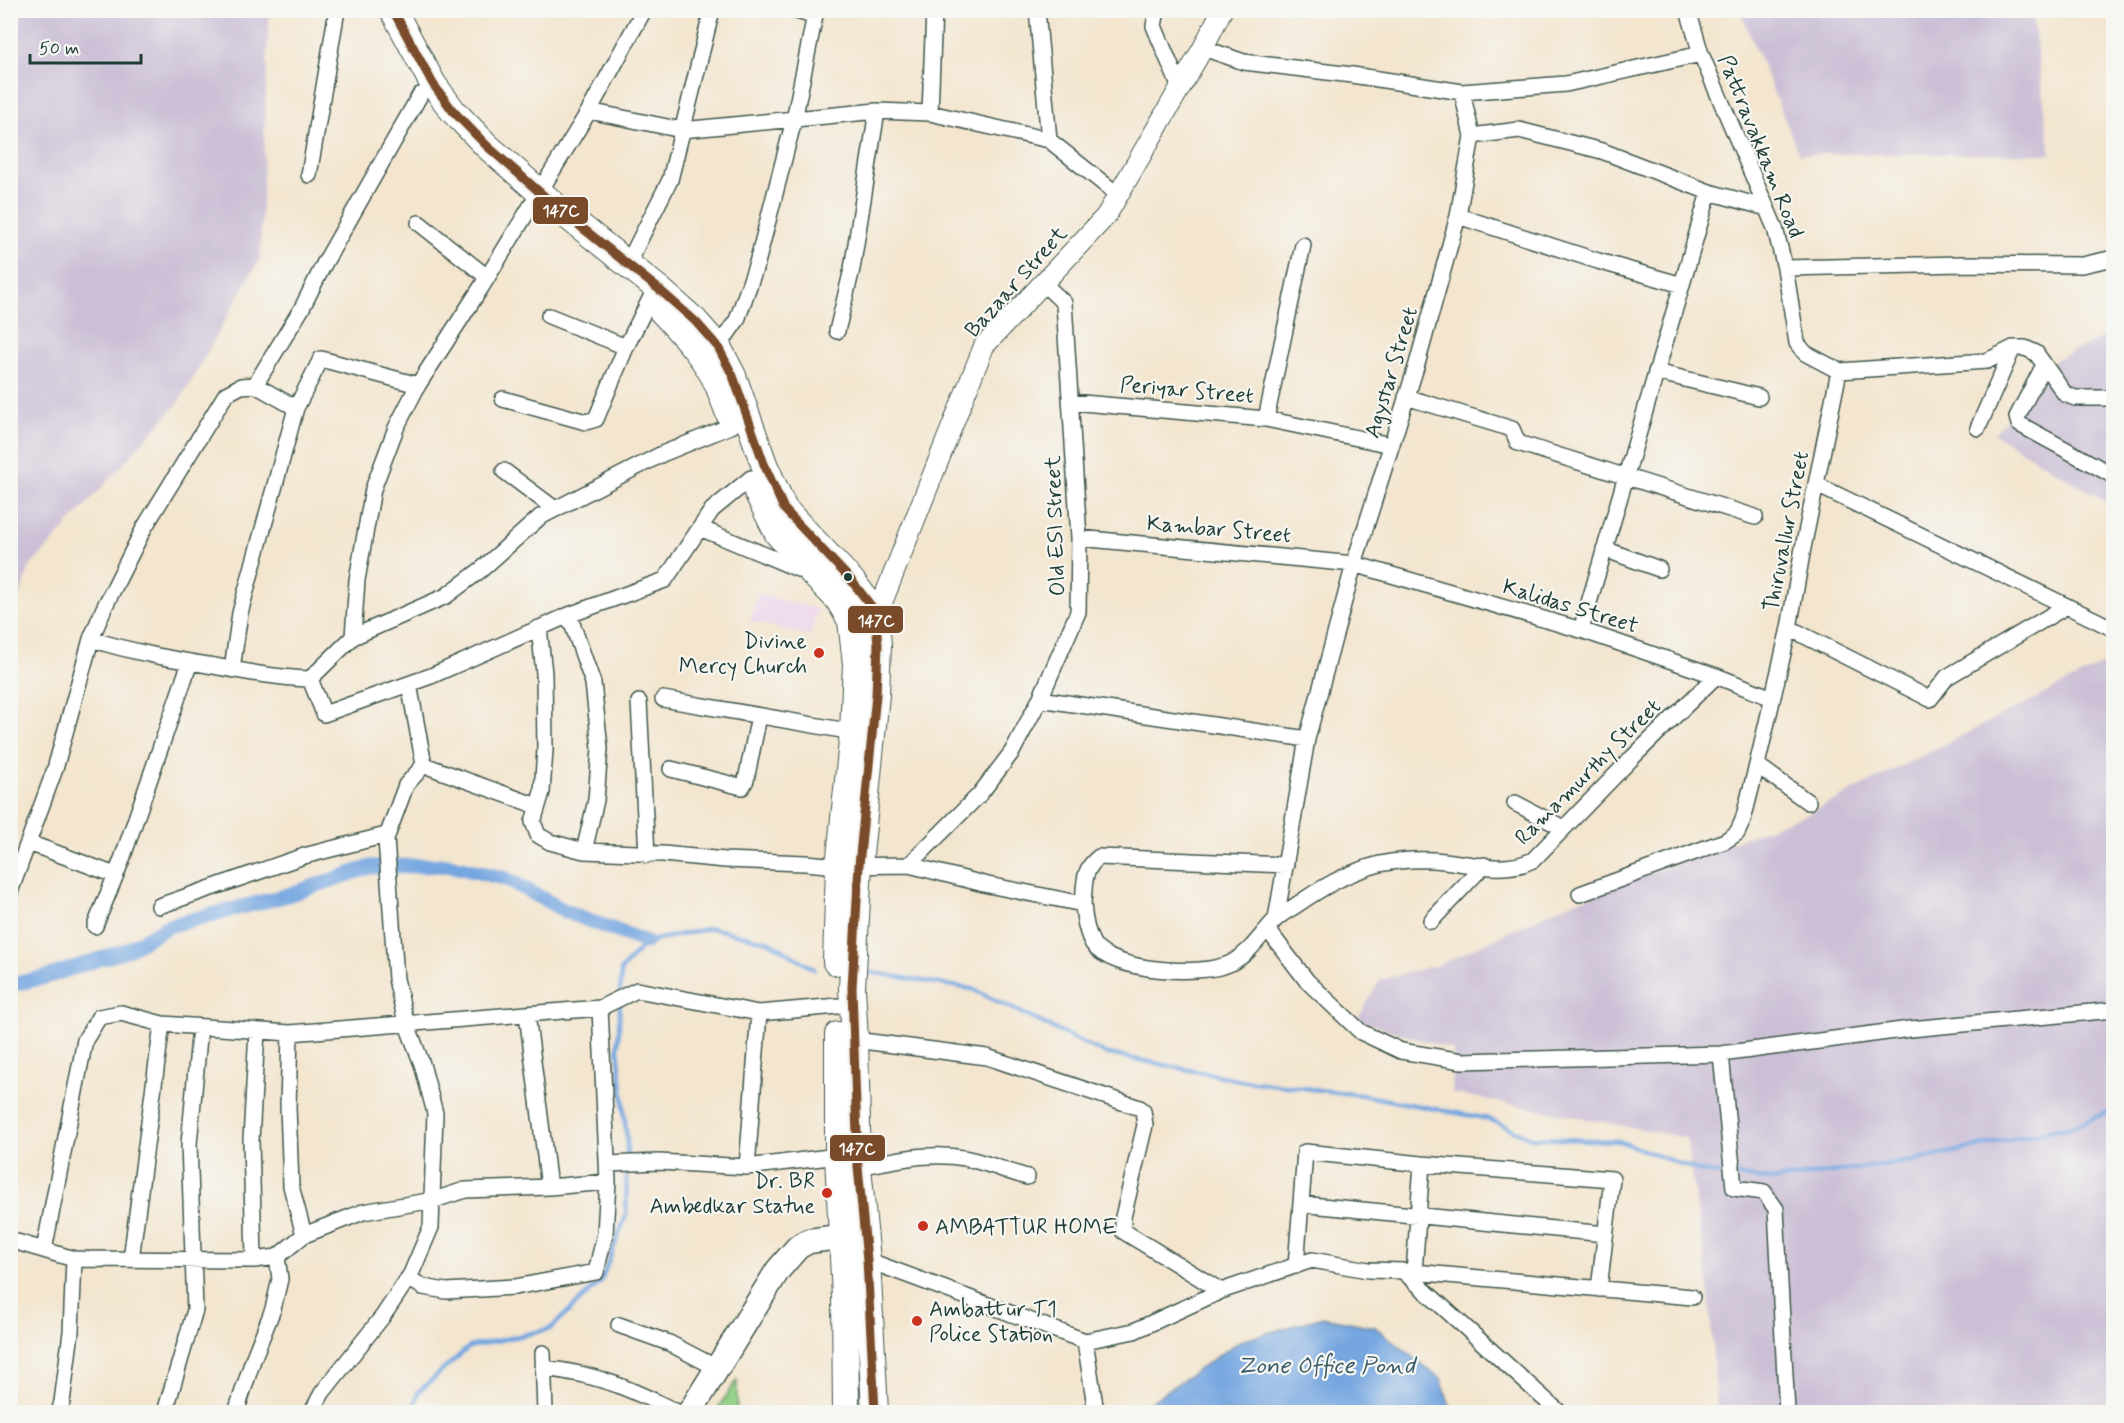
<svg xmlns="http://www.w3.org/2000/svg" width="2124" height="1423" viewBox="0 0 2124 1423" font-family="Mynerve,sans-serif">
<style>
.built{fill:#ecd1ea}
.industrial{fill:#cbbfd5}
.green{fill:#92d188;stroke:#58875e;stroke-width:1.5}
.water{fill:#74a6e0;stroke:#4a728a;stroke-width:1.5}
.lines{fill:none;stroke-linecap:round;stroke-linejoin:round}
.stream{stroke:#74a6e0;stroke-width:4.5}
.canal{stroke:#74a6e0;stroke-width:15}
.minor-casing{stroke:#3f564b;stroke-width:18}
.tertiary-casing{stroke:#3f564b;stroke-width:22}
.primary-casing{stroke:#3f564b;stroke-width:27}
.trunk-casing{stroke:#3f564b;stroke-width:28}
.minor{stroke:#fff;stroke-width:15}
.tertiary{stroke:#fff;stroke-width:20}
.primary{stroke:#fff;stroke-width:24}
.trunk{stroke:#fff;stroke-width:26}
.bus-1-casing{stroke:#f6f6f2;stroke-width:14}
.bus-1{stroke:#7a4b2a;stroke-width:9}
.bus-dot{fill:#1f3d34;stroke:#f6f6f2;stroke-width:2}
.poi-dot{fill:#c8321e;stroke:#f6f6f2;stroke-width:2}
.labels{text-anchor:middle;stroke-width:4.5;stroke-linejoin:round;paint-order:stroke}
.street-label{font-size:22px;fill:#1f3d34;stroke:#f6f6f2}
.poi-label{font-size:22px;fill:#1f3d34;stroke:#f6f6f2;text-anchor:end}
.water-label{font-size:24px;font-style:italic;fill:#395c68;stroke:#f6f6f2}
.line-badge{stroke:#f6f6f2;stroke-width:2}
.badge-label{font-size:16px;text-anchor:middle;font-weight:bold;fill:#fff}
</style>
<rect width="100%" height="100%" fill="#f6f6f2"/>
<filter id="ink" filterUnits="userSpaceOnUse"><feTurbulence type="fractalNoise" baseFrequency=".0167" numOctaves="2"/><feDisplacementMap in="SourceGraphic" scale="12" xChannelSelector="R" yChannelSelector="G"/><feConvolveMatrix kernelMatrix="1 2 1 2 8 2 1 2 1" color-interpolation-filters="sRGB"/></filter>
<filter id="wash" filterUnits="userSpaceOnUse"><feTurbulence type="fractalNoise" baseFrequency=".008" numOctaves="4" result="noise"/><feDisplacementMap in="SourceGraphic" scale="24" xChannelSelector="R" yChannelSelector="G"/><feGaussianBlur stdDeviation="1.35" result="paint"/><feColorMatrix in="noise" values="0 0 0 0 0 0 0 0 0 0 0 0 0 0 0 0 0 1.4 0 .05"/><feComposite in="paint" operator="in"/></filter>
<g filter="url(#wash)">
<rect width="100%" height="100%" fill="#f3e5ce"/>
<path class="built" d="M 758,594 L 817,609 L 810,636 L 750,621 Z"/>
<path class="industrial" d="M 11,10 L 269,11 L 260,258 L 179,402 L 29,568 L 11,624 Z
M 1740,11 L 2032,11 L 2051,154 L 1799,154 Z
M 2113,333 L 2113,506 L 1994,434 L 2056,359 Z
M 2113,659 L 2113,1412 L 1717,1412 L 1708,1282 L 1686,1138 L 1452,1093 L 1453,1050 L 1357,1020 L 1380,980 L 1441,964 L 1561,907 L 1807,814 Z"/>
<path class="green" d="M 737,1380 L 737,1412 L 715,1412 Z"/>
<path class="water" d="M 1323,1317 L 1375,1327 L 1441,1379 L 1452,1412 L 1149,1412 L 1146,1405 L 1240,1341 Z"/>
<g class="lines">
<path class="stream" d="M 863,971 L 972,989 L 1104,1053 L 1245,1081 L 1361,1095 L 1489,1119 L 1531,1138 L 1619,1141 L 1702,1172 L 1774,1180 L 1911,1161 L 2078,1125 L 2114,1109
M 620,994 L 621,970 L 646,942 L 711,928 L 770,942 L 814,969
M 413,1412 L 418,1392 L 469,1347 L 550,1329 L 601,1281 L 626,1215 L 627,1141 L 618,1048 L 620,1003"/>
<path class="canal" d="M 10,985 L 46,977 L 127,950 L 168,926 L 288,895 L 370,867 L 449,865 L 507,879 L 567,912 L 646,942"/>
</g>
</g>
<g filter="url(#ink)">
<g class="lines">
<defs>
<path id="minor" d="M 793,10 L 814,16
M 1037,10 L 1049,140
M 1157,10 L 1154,26 L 1180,88
M 1688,10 L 1701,54 L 1775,228 L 1785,268 L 1797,343 L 1805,353 L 1839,371 L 1987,361 L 2013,348 L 2025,348 L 2036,353 L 2065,394 L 2075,398 L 2114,398
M 1203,48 L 1244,62 L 1352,75 L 1462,92 L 1566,84 L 1701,54
M 1462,92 L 1472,136
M 589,111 L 682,130 L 877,111 L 930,113 L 1049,140 L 1118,195
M 930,113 L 934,10
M 309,175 L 337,10
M 1458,216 L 1598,261 L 1682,285
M 419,223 L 487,277
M 627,265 L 670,180 L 712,10
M 1785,268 L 1962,264 L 2082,265 L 2114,258
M 549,316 L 626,347
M 837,331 L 852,269 L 877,111
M 718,347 L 737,320 L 757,263 L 794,120 L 816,10
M 2044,365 L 2017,417 L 2019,424 L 2114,476
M 1656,372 L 1759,397
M 255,385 L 302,308 L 324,264 L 420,95
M 1406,397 L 1512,429 L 1518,443 L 1755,517
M 503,399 L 586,422 L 596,419 L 626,347 L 650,299
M 1071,402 L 1266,419 L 1303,245
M 1266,419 L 1391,445
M 1978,428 L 2013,348
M 504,471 L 555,509
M 1817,485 L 2114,629
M 700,528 L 808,573
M 1079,538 L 1354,564 L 1581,630 L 1716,676 L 1772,698
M 1604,549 L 1659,569
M 569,615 L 593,683 L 600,748 L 596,800 L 584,851
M 539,628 L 544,673 L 545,750 L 542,792 L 533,822 L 538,835 L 550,842 L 584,851 L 663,854 L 725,860 L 805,863 L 839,866 L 909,865 L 988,885 L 1083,904 C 1084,918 1086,932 1093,944 C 1111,972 1203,977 1231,963 C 1252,952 1260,935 1276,919 C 1281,914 1289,910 1295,906 C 1321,888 1348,872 1380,864 C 1398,860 1416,859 1434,860 C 1465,862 1503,875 1533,860 L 1633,757 L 1716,676
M 1789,628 L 1930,699 L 1947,677 L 2065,607
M 1581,630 L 1709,192
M 353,637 L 357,580 L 373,489 L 396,428 L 418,385 L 482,286 L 589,111 L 644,10
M 91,639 C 131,652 172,659 214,666 C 246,672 278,678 310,679 L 353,637 L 446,596 L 482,569 L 540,517 L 662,454 L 733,425
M 232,669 L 240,613 L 296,408 L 321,359 L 418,385
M 310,679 L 324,714 L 431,676 L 569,615 L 665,580 L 712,510 L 751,478
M 663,699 L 853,732
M 1040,699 L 1307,739
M 639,702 L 647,855
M 424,765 L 537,806
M 1757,765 L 1808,802
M 671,769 L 742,787 L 746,780 L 759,716
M 1515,803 L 1563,828
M 29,843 L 115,875
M 909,865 L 980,794 L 1012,752 L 1040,699 L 1078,612 L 1079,538 L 1064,303 L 1043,283
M 10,892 L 55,769 L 91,639 L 104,608 L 144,528 L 226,394 L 241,386 L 255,385 L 296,408
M 1580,894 L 1725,841 L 1737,833 L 1743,820 L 1757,765 L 1789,628 L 1803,548 L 1839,371
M 1083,904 C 1085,884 1082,870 1099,857 L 1286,865
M 159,906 L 304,856 L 386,835
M 1276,919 L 1307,739 L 1354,564 L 1417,364 L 1458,216 L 1472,136 L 1519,130 L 1602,151 L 1709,192 L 1767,208
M 1431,921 L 1484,865
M 95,926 L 121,862 L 190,662
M 1268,930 L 1307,981 L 1361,1032 L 1401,1051 L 1462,1061 L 1721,1054 L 1910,1029 L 2114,1010
M 527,1014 L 549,1187
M 290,1033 L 288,1107 L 291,1186 L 304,1235
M 855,1040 L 987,1057 L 1140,1108 L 1143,1111 L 1145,1125 L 1123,1217 L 1123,1231 L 1221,1291
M 1721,1054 L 1734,1188 L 1764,1192 L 1776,1209 L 1787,1412
M 607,1164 L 659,1162 L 747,1167 L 838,1156
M 747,1167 L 759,1013
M 858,1167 C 892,1161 929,1151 964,1158 C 985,1162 1006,1171 1027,1177
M 1301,1204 L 1605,1234
M 10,1240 L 74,1259 L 254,1260 L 277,1257 L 304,1235 L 363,1212 L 434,1200 L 465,1190 L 549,1187 L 608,1182
M 44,1250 L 85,1040 L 99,1017 L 121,1013 L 162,1024 L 290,1033 L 600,1008 L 637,990 L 759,1013 L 838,1006
M 131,1259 L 162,1024
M 254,1260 L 251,1140 L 257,1031
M 867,1260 L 1085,1341 L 1134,1331 L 1221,1291 L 1312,1260 L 1368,1270 L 1403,1271 L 1559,1412
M 1296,1266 L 1305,1152 L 1422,1164
M 1403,1271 L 1692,1297
M 1414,1272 L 1422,1164 L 1612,1179 L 1599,1289
M 408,1278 L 423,1287 L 446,1291 L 515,1287 L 596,1272 L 605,1234 L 608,1182 L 600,1008
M 619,1325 L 669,1343 L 717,1368
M 1085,1341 L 1096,1412
M 543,1353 L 545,1412
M 543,1368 C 597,1374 629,1388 677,1412
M 59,1412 L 62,1402 L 71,1332 L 74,1259
M 165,1412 L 195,1310 L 189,1144 L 200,1027
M 236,1412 L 254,1357 L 273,1309 L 280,1279 L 277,1257
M 312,1412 L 322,1393 L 383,1316 L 411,1274 L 431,1227 L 435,1113 L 422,1064 L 406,1022 L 396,979 L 386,839 L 406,785 L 424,765 L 409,684"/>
<path id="tertiary" d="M 851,621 L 875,611 L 883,600 L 984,346 L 1106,216 L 1203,48 L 1222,10"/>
<path id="primary" d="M 690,1412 L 778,1270 L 798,1247 L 809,1241 L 831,1238 L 843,1242"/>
<path id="trunk" d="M 393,10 L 433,84 L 453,111 L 487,146 L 560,210 L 661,291 L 695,321 L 718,347 L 733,376 L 764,464 L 784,509 L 851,580 L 875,611 L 878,645 L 876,695 L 859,865 L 852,988 L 855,1040 L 858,1167 L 867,1260 L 875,1412
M 660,309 C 681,332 705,356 718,385 C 722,395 726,406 730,416
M 757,492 L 778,534 L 815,576 L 838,599 L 851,621 L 856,664 L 853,732 L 839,866 L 836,962
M 838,1035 L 838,1156 L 845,1297 L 846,1412"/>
</defs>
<use href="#minor" class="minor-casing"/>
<use href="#tertiary" class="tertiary-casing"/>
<use href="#primary" class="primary-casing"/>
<use href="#trunk" class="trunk-casing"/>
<use href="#minor" class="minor"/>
<use href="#tertiary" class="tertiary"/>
<use href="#primary" class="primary"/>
<use href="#trunk" class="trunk"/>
<defs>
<path id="bus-1" d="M 393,10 L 433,84 L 453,111 L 487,146 L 560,210 L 661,291 L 695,321 L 718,347 L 733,376 L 764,464 L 784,509 L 851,580 L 875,611 L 878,645 L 876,695 L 859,865 L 852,988 L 858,1167 L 867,1260 L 875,1412"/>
</defs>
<use href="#bus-1" class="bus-1-casing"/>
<use href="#bus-1" class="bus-1"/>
</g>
</g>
<circle class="bus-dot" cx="848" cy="577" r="5"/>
<g class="poi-dot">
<circle cx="819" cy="653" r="6"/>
<circle cx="827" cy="1193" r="6"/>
<circle cx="923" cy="1226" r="6"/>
<circle cx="917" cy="1321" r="6"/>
</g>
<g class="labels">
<g class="street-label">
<text transform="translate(1762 146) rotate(68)" y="8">Pattravakkam Road</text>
<text transform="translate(1015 281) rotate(-48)" y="8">Bazaar Street</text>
<text transform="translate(1390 372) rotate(-73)" y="8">Agystar Street</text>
<text transform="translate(1187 389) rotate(5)" y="8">Periyar Street</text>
<text transform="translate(1054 526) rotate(-92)" y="8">Old ESI Street</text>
<text transform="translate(1219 528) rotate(5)" y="8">Kambar Street</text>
<text transform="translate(1785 531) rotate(-79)" y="8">Thiruvallur Street</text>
<text transform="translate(1571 605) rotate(17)" y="8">Kalidas Street</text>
<text transform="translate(1587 771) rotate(-45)" y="8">Ramamurthy Street</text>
</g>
<g class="poi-label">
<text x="807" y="648">Divine<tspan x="807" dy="25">Mercy Church</tspan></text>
<text x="815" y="1188">Dr. BR<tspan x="815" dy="25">Ambedkar Statue</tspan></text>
<text x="935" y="1234" text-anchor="start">AMBATTUR HOME</text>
<text x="929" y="1316" text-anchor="start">Ambattur T1<tspan x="929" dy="25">Police Station</tspan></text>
</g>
<g class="water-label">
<text x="1326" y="1373">Zone Office Pond</text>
</g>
</g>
<g class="line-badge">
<rect x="532" y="196" width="57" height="29" rx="6" fill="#7a4b2a"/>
<rect x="847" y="605" width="57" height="29" rx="6" fill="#7a4b2a"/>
<rect x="829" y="1134" width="57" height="28" rx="6" fill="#7a4b2a"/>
</g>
<g class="badge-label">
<text x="561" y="216">147C</text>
<text x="876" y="626">147C</text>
<text x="857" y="1154">147C</text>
</g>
<rect width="2124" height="1423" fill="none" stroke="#f6f6f2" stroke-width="36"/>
<path d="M30 54v9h111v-9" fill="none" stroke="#1f3d34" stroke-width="3"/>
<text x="39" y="54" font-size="18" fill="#1f3d34" stroke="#f6f6f2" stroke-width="4.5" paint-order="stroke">50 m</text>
</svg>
